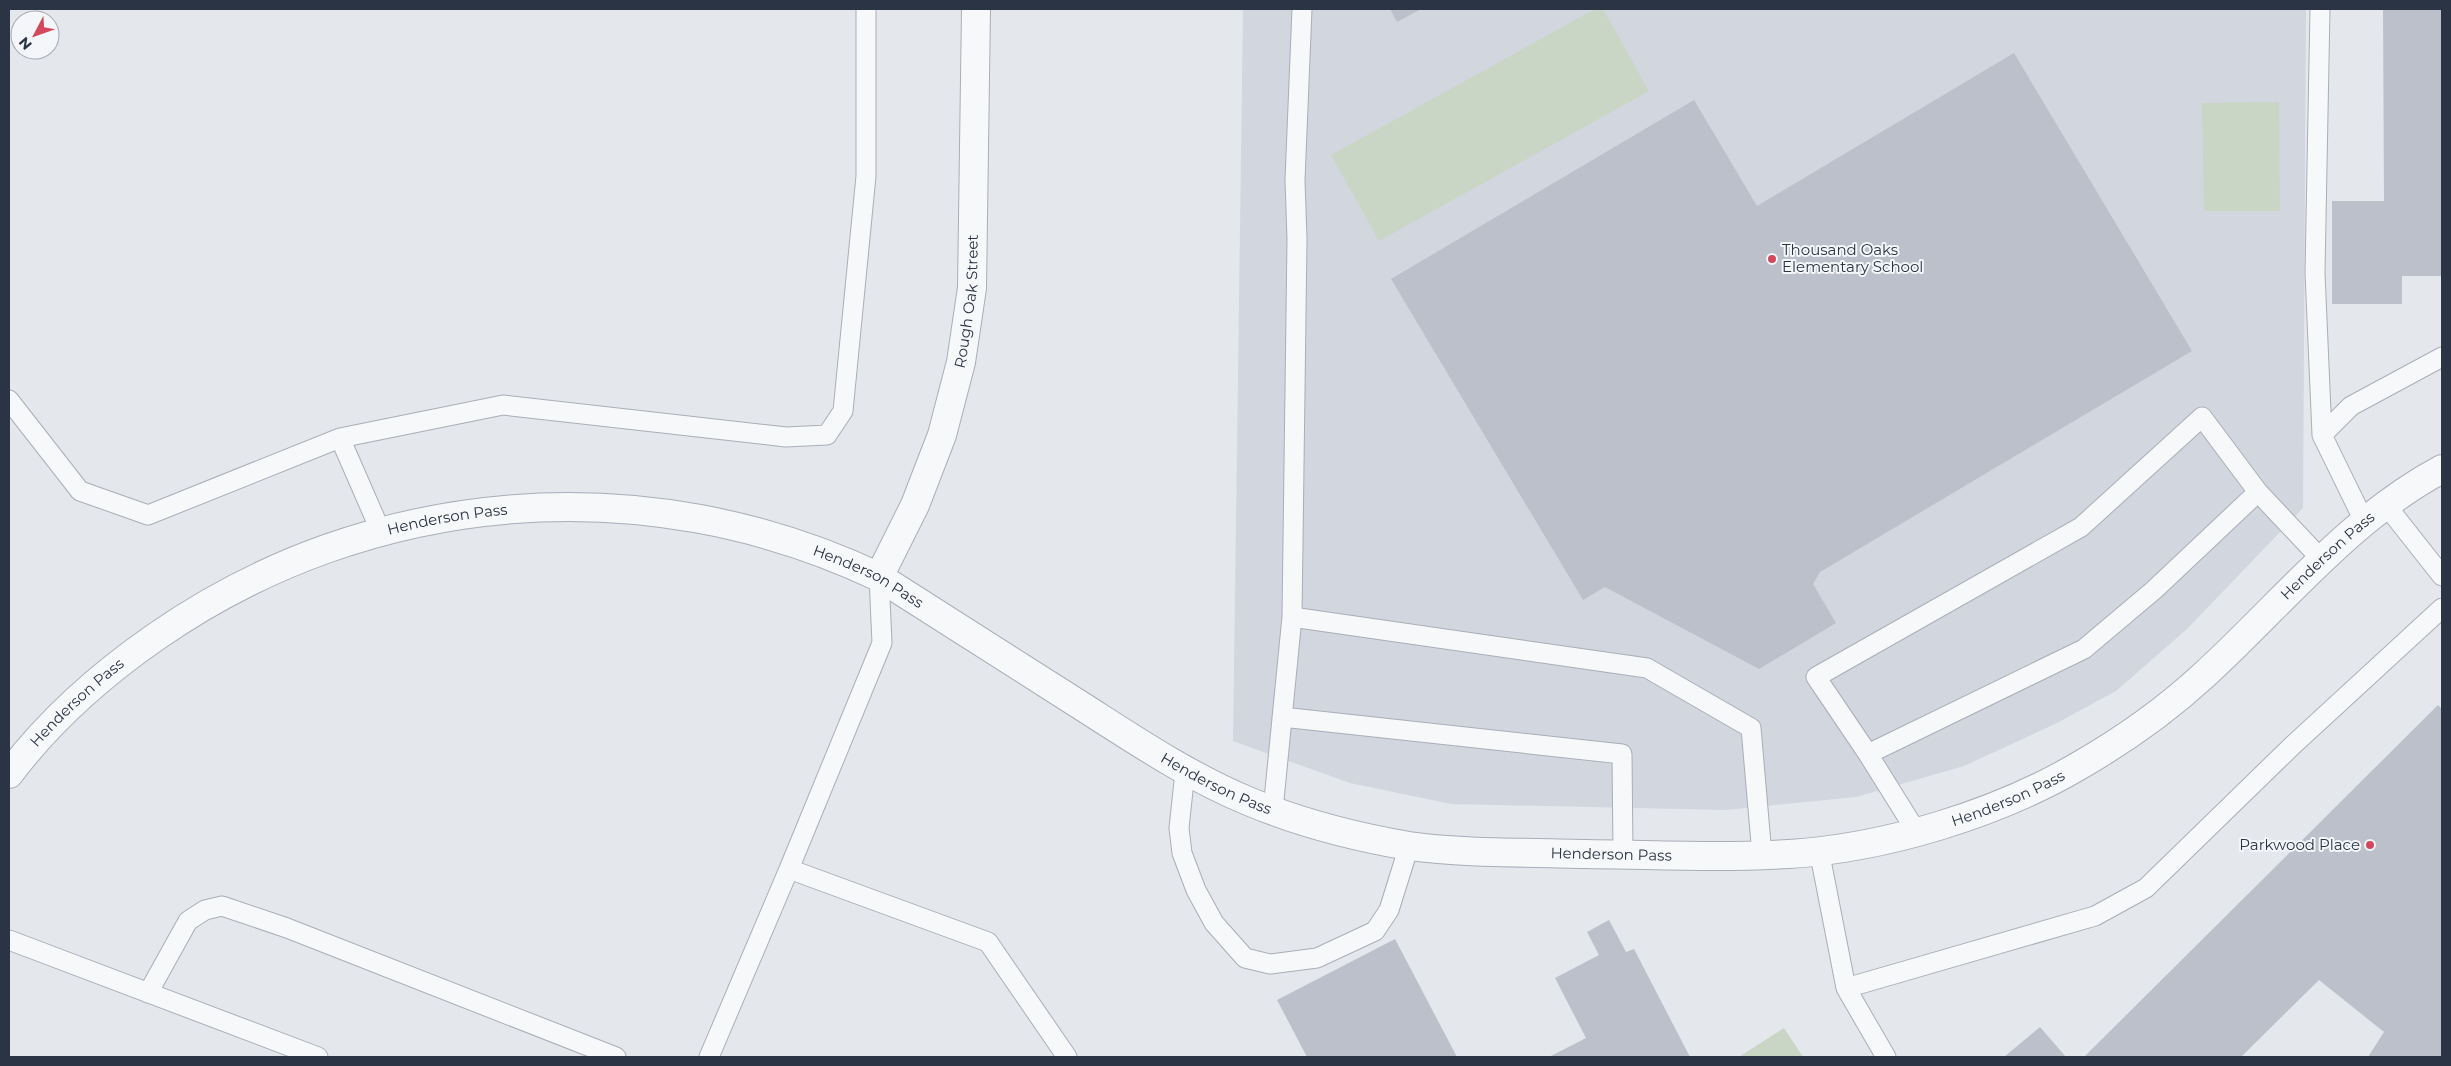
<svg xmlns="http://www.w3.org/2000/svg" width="2451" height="1066" viewBox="0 0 2451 1066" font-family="Montserrat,sans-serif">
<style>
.built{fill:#d2d6de}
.green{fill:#c9d6c5}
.building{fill:#bbc0ca}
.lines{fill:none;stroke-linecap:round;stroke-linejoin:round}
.service-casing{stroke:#a9aeb7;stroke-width:21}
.minor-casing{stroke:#a9aeb7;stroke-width:30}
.tertiary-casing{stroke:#a9aeb7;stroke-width:30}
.service{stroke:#f7f8fa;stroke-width:19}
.minor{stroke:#f7f8fa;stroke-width:28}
.tertiary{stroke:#f7f8fa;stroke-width:28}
.poi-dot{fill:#d1495b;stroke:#f4f6f9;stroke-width:2}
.labels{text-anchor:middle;stroke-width:4;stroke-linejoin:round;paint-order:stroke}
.poi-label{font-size:15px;fill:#2b3445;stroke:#f4f6f9;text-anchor:start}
.street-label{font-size:15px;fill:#2b3445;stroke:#f4f6f9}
</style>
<rect width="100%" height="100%" fill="#e4e7ec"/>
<path class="built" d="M 1243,9 L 2306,9 L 2303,508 L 2187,629 L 2116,691 L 2055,724 L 1964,766 L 1856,797 L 1725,810 L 1451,804 L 1350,783 L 1233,741 Z"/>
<path class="green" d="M 1595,9 L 1603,9 L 1649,91 L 1379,241 L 1331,155 Z
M 2279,102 L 2280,211 L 2204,211 L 2202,103 Z
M 1784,1028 L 1803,1057 L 1739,1057 Z"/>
<path class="building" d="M 1390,9 L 1421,9 L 1397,22 Z
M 2383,9 L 2442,9 L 2442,276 L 2402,276 L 2402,304 L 2332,304 L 2332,201 L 2384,201 Z
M 2014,53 L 2192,351 L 1820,572 L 1813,584 L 1836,623 L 1759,669 L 1605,587 L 1583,600 L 1391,279 L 1694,100 L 1757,206 Z
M 2438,705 L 2442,709 L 2442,1057 L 2368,1057 L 2384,1032 L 2319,980 L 2241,1057 L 2084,1057 Z
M 1609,920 L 1626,952 L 1634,949 L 1690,1057 L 1549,1057 L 1586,1038 L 1555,978 L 1599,955 L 1587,932 Z
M 1395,939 L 1457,1057 L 1307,1057 L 1277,1000 Z
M 2040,1027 L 2066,1057 L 2004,1057 Z"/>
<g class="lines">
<defs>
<path id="service" d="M 2320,9 L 2315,273 L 2322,435 L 2364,521
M 9,400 L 80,491 L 148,515 L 340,438
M 2322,435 L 2351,406 L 2442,357
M 2386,505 L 2442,576
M 381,532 L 340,438 L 503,405 L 786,437 L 827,435 L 843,411 L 866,176 L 866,9
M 879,577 L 882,643 L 789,869 L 988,942 L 1067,1057
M 1292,617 L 1297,239 L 1295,180 L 1302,9
M 1282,717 L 1622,754 L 1623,854
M 1868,754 L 2084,649 L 2154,590 L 2258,492 L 2322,560
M 1185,772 L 1179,828 L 1182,853 L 1196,890 L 1214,923 L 1245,958 L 1270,964 L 1317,958 L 1375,931 L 1389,910 L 1409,846
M 1273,810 L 1292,617 L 1647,668 L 1751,728 L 1762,855
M 1916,831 L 1868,754 L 1816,677 L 2081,527 L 2202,417 L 2258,492
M 1819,850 L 1846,988 L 2095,916 L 2146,888 L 2293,745 L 2442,608
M 9,940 L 318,1057
M 1846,988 L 1886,1057
M 148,993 L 188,921 L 205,910 L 222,906 L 287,928 L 616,1057
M 709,1057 L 789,869"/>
<g id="minor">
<path id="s1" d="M 879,577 L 915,505 L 942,435 L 961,362 L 972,288 L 976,9"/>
</g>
<g id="tertiary">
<path id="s2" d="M 9,774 C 49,721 102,674 157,636 C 370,488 645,466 879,577 C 946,620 1013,663 1080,705 C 1135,740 1188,776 1248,801 C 1298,822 1356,837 1409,846 C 1467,854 1527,852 1586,854 C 1653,855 1721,858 1789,854 C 1885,848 1998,814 2082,764 C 2125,739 2166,710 2203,676 C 2281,605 2348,519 2442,469"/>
</g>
</defs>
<use href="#service" class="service-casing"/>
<use href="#minor" class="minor-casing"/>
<use href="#tertiary" class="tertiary-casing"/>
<use href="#service" class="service"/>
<use href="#minor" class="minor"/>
<use href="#tertiary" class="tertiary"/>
</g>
<g class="poi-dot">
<circle cx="1772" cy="259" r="5"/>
<circle cx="2370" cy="845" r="5"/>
</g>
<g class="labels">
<g class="poi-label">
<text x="1782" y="255">Thousand Oaks<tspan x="1782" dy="17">Elementary School</tspan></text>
<text x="2360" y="850" text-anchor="end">Parkwood Place</text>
</g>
<g class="street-label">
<text dy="5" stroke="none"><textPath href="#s1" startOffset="292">Rough Oak Street</textPath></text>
<text dy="5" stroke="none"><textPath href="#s2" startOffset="519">Henderson Pass</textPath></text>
<text dy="5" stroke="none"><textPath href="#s2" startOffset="2574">Henderson Pass</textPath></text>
<text dy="5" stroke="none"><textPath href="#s2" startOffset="952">Henderson Pass</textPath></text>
<text dy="5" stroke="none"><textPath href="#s2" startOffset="99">Henderson Pass</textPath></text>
<text dy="5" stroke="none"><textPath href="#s2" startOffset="1358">Henderson Pass</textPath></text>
<text dy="5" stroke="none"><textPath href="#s2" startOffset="2169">Henderson Pass</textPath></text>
<text dy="5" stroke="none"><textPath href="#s2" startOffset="1764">Henderson Pass</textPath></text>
</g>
</g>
<rect width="2451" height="1066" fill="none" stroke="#2b3445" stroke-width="20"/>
<g transform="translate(35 35) rotate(229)"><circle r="24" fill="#f4f6f9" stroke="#a4a8b1"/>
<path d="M0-4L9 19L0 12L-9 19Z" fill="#d1495b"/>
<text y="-8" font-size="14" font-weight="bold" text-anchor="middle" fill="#2b3445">N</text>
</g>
</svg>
